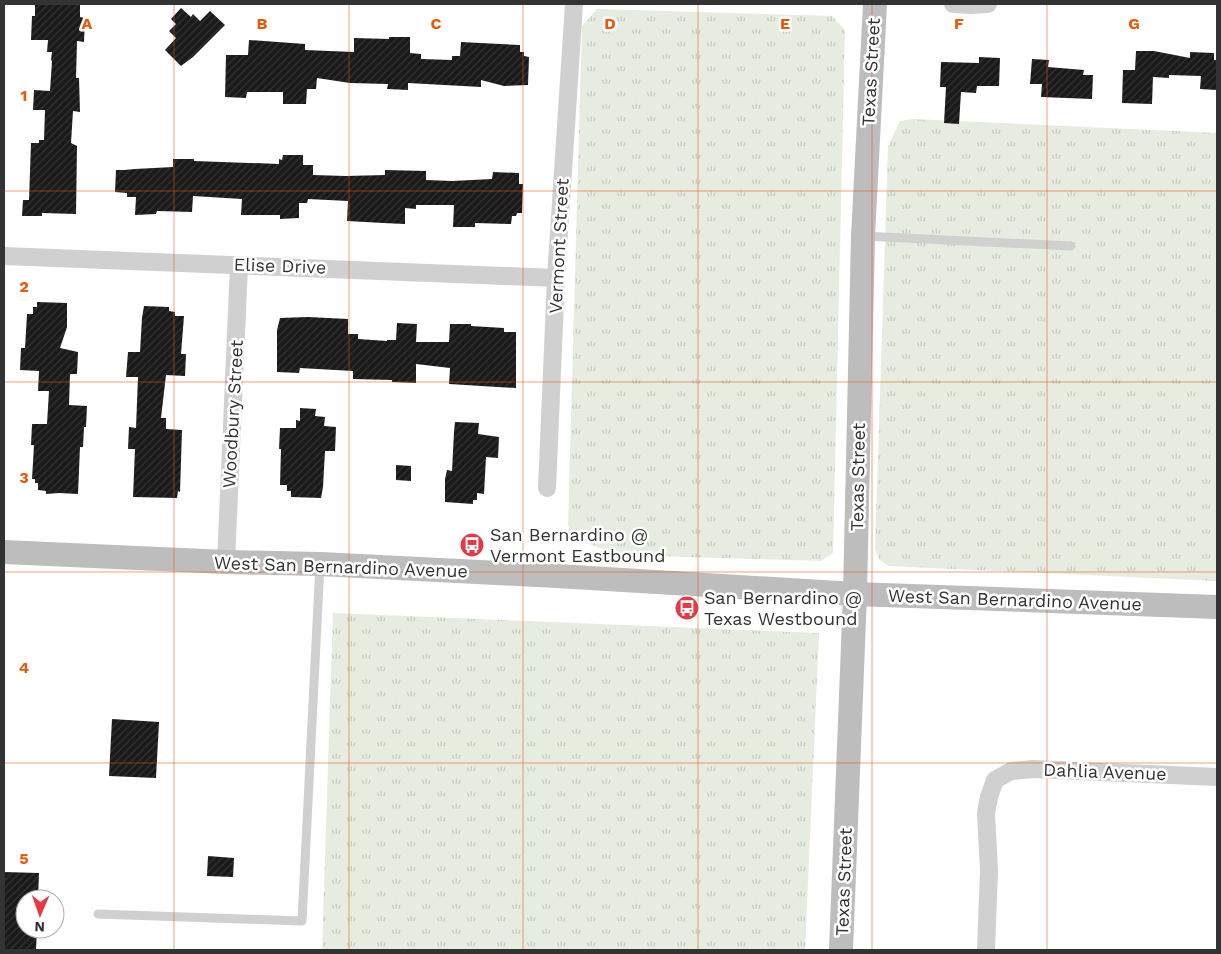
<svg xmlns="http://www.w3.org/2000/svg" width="1221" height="954" viewBox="0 0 1221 954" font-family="'Work Sans',sans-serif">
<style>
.grass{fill:url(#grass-tufts)}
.building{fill:url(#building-hatch)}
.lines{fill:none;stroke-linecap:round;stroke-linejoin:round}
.lane{stroke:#d0d0d0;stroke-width:9}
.street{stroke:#d0d0d0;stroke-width:18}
.secondary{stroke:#bdbdbd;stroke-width:24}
.grid{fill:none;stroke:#e8590c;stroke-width:1;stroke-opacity:0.55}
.labels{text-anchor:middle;stroke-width:5;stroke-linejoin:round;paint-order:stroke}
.street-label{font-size:18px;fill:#333;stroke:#fff}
.poi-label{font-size:18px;fill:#333;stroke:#fff;text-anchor:start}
.grid-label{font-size:16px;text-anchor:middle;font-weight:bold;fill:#e8590c;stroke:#fff;stroke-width:5;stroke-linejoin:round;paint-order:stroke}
</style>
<defs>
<pattern id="grass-tufts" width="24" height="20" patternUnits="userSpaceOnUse" patternTransform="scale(1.25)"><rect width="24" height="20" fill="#e6ecdf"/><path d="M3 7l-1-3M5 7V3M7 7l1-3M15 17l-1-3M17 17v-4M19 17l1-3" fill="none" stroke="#c6cbc0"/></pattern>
<pattern id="building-hatch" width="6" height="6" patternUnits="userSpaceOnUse" patternTransform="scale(1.25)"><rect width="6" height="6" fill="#1a1a1a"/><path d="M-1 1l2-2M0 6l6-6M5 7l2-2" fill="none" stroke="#333"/></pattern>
</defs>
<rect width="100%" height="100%" fill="#fff"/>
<path class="grass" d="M 597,9 L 832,16 L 845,30 L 833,553 L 821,561 L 617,555 L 571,536 L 568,525 L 582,26 Z
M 913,119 L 1217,133 L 1217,581 L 888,566 L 879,559 L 875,549 L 888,147 L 900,121 Z
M 333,613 L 819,633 L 805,950 L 322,950 Z"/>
<path class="building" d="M 35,4 L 80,4 L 80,17 L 85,18 L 84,42 L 77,41 L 76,78 L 79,78 L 80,112 L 73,111 L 71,143 L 77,146 L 76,214 L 42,213 L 42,216 L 22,216 L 23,200 L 29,200 L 31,143 L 39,143 L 39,140 L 44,140 L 45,110 L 33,110 L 34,90 L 50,91 L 52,61 L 51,60 L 52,52 L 47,52 L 48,40 L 31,40 L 32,16 L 35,16 Z
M 181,8 L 191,17 L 193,14 L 200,21 L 210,11 L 225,25 L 193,57 L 181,66 L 165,50 L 176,38 L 169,31 L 176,24 L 171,19 Z
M 389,37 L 410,37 L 410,53 L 421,54 L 421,59 L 452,60 L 452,56 L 460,56 L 461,42 L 520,45 L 520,52 L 524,52 L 524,56 L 529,57 L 528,85 L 504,86 L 481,80 L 481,87 L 408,83 L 408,90 L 387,89 L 388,84 L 350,83 L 317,78 L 316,89 L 307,89 L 306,104 L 283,104 L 283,92 L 247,92 L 246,98 L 225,97 L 226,55 L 248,55 L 249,40 L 305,44 L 305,50 L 354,52 L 354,38 L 389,39 Z
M 1136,51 L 1154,51 L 1190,58 L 1190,52 L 1214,53 L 1214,60 L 1217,60 L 1217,90 L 1200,89 L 1201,76 L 1169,75 L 1169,78 L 1153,77 L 1152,104 L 1122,103 L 1123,70 L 1135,70 Z
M 979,57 L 1000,58 L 999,86 L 977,86 L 976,93 L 961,92 L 959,124 L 944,123 L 946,87 L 940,87 L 941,62 L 979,63 Z
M 1032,59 L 1049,60 L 1048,67 L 1084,70 L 1083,75 L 1093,75 L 1092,99 L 1041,97 L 1042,84 L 1030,84 Z
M 283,155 L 303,155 L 303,165 L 313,165 L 313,175 L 346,176 L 385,175 L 385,170 L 426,171 L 426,180 L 452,181 L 492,179 L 493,172 L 519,173 L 519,184 L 523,184 L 522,213 L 517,213 L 516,216 L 512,216 L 511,224 L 475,223 L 475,227 L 453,227 L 454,205 L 416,205 L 416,209 L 405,208 L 405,224 L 383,223 L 347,221 L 348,201 L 308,199 L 307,203 L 299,203 L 299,218 L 280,219 L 280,215 L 241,215 L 242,199 L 193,196 L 192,212 L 157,211 L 156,214 L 135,215 L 136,197 L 127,197 L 127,193 L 115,192 L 116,170 L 124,170 L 135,169 L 173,167 L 173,159 L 194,159 L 194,161 L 279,164 L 279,159 L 282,160 Z
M 37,302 L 67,303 L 67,327 L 60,348 L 78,352 L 77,374 L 70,374 L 69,405 L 87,406 L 86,427 L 84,427 L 83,447 L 80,447 L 78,494 L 59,493 L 46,494 L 46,491 L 38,490 L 38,483 L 35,483 L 35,479 L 32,479 L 34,445 L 31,445 L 32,424 L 47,424 L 49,391 L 38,391 L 39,371 L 20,370 L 21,348 L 25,348 L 27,314 L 33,314 L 33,307 L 37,307 Z
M 144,306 L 169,307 L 169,311 L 175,312 L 175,316 L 184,316 L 181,354 L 186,354 L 185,376 L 166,375 L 161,418 L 166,418 L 166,429 L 182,430 L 180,492 L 178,491 L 177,498 L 133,497 L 135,449 L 128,449 L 129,427 L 136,428 L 138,377 L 126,377 L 128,352 L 140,352 L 142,318 Z
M 308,317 L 348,319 L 348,334 L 358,334 L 358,339 L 387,341 L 387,340 L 396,340 L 397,323 L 417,324 L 416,342 L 449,342 L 450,324 L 471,324 L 471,326 L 504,328 L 504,332 L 516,332 L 516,388 L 449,384 L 450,368 L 416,364 L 416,383 L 392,382 L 392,380 L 353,379 L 353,371 L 300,368 L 299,373 L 277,372 L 277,330 L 280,318 Z
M 300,408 L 316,409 L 315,416 L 325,417 L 324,426 L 336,427 L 335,451 L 325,451 L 323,487 L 321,498 L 291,497 L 291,491 L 287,491 L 287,485 L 280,485 L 281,449 L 279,449 L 280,428 L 296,428 L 296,420 L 300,421 Z
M 455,422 L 479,423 L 478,434 L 499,437 L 498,458 L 486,457 L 484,494 L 477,493 L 477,500 L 473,500 L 473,504 L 445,502 L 445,479 L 447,470 L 452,471 L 454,432 Z
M 396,465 L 411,466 L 411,481 L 396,480 Z
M 112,719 L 159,722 L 156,778 L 109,776 Z
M 208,856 L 234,858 L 233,877 L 207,876 Z
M 4,872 L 39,873 L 38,899 L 25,899 L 25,929 L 37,929 L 36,950 L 4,950 Z"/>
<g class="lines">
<path class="lane" d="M 863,236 L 1071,246
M 98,914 L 302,921 L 320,564"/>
<path class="street" d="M 953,4 L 971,5 L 988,4
M 4,256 L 556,278
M 547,488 L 556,278 L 574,4
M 226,562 L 239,265
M 986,950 L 989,870 L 986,813 L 989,797 L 995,780 L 1011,771 L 1033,769 L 1217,777"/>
<path class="secondary" d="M 4,552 L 226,562 L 320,564 L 557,576 L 855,594 L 1217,607
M 841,950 L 855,594 L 863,236 L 875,4"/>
</g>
<path class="grid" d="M 174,4 L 174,950M 349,4 L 349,950M 523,4 L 523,950M 698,4 L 698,950M 872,4 L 872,950M 1047,4 L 1047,950M 4,191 L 1217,191M 4,382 L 1217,382M 4,572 L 1217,572M 4,763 L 1217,763"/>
<defs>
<symbol id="bus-disc" viewBox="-11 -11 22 22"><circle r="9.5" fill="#e63946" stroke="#fff"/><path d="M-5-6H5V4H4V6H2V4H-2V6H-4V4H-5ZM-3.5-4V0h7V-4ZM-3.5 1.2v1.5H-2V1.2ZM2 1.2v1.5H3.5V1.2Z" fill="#fff"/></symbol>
</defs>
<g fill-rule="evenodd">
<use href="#bus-disc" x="458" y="531" width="28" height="28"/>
<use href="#bus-disc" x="673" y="594" width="28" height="28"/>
</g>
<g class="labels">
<g class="street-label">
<text transform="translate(871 72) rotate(-87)" y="6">Texas Street</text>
<text transform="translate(559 246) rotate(-87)" y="6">Vermont Street</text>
<text transform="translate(280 266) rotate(2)" y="6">Elise Drive</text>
<text transform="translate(233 414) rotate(-87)" y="6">Woodbury Street</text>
<text transform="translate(858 477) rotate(-89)" y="6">Texas Street</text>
<text transform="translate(341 567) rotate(2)" y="6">West San Bernardino Avenue</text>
<text transform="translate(1015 600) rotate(2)" y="6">West San Bernardino Avenue</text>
<text transform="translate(1105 772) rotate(2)" y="6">Dahlia Avenue</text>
<text transform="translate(844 882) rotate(-88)" y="6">Texas Street</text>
</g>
<g class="poi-label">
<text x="490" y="541">San Bernardino @<tspan x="490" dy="21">Vermont Eastbound</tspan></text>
<text x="704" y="604">San Bernardino @<tspan x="704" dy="21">Texas Westbound</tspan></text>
</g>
</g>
<g class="grid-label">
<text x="87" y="29">A</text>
<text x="262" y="29">B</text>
<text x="436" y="29">C</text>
<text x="610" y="29">D</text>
<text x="785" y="29">E</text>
<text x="959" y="29">F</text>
<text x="1134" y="29">G</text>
<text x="24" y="101">1</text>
<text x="24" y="292">2</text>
<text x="24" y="483">3</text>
<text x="24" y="673">4</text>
<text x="24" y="864">5</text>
</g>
<rect width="1221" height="954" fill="none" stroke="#333333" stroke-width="10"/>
<g transform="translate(40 914) rotate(182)"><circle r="24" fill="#ffffff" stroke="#adadad"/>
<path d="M0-4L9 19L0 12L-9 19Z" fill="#e63946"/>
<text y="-8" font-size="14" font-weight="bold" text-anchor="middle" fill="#333333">N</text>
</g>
</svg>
